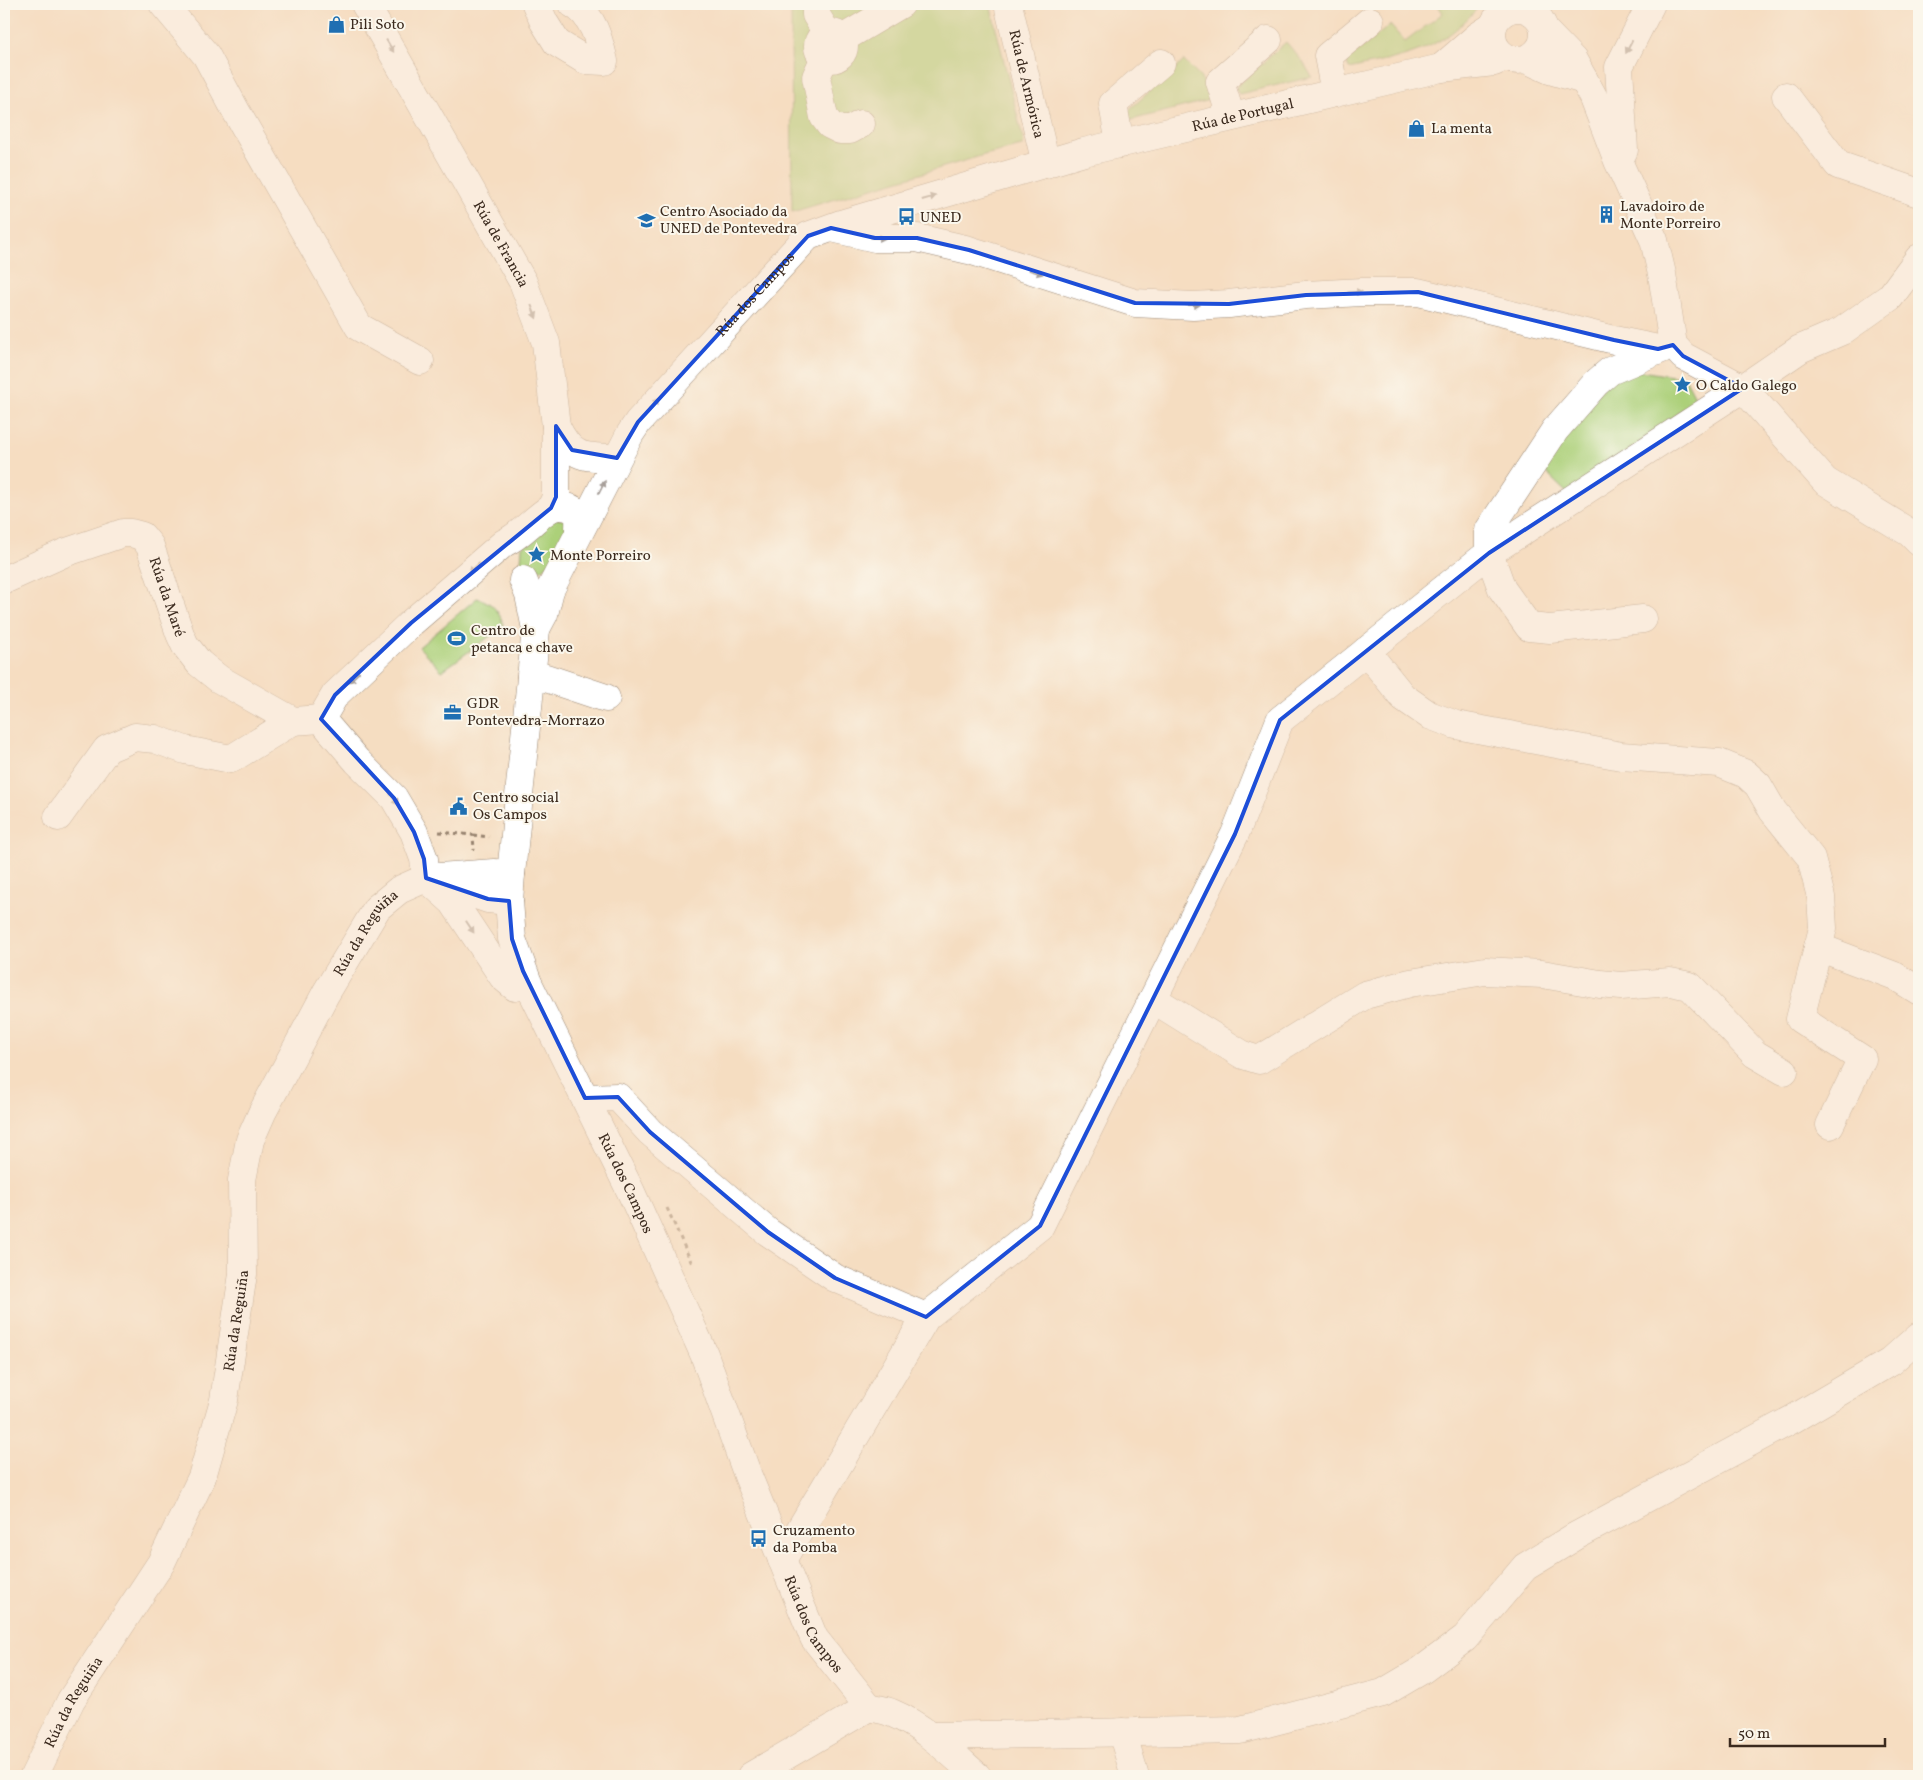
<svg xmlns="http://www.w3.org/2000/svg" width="1923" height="1780" viewBox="0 0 1923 1780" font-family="Vollkorn,serif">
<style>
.green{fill:#acd079;stroke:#747d4c}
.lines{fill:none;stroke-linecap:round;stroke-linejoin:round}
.minor-casing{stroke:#988470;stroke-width:29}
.path{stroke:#988470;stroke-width:3;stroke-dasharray:4 4;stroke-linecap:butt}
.minor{stroke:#fff;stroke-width:28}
.oneway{fill:#a79f9a}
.marked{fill:none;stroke:#1d4ed8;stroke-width:4;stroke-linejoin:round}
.labels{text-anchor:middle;stroke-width:4;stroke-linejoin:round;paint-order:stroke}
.poi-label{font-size:15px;fill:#3b2a1e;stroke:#fbf7ec;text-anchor:start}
.street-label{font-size:15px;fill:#3b2a1e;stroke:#fbf7ec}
</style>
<rect width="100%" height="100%" fill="#fbf7ec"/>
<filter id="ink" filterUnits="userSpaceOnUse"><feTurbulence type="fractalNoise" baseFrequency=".02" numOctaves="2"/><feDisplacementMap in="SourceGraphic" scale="10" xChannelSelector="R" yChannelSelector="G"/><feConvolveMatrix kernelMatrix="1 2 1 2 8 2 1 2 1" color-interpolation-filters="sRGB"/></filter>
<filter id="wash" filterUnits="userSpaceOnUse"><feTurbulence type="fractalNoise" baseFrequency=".0096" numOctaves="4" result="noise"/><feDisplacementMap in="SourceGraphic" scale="20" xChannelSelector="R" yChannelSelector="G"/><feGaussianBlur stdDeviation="1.12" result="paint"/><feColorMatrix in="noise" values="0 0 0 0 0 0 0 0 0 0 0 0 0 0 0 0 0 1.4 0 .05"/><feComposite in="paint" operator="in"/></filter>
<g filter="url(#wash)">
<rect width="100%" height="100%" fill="#f5ddc1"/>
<path class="green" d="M 791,4 L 990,4 L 1024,143 L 1022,146 L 984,155 L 792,212 Z
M 1437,4 L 1480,4 C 1476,11 1470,16 1465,21 C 1432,54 1392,59 1349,69 L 1346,61 L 1390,25 L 1405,42 L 1443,13 Z
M 1286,42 L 1303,62 L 1312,77 L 1239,94 L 1235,88 Z
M 1184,61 L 1200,77 L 1214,99 L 1123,122 L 1121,117 Z
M 1640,371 L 1685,378 L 1696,399 L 1570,496 L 1538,465 L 1610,379 Z
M 552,518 L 565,520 L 568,528 L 554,559 L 542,570 L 528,567 L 521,562 L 522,547 Z
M 477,598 C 492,602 499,611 504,626 L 442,671 L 419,647 Z"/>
</g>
<g filter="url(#ink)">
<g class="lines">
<defs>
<g id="minor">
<path d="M 163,4 L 206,55 L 237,113 L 359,327 L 420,361"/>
<path id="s1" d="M 365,4 L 523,282 L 546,343 L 556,426 L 556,497 L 551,508"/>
<path d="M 536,4 L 544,22 L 557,43 L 585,60 L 604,61 C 599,40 593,15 573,4"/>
<path d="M 816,4 L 816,15 L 827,33"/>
<path id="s2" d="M 1008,4 L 1046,164"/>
<circle cx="1518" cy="34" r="26"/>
<path d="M 1544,30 L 1573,60 L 1584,80 L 1593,96 L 1618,161 L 1654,240 L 1662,274 L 1673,345 L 1683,356 L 1743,388 L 1825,481 L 1910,533 L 1919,542"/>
<circle cx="831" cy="46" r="13"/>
<path d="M 842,39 L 901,4"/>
<path d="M 825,57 L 816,77 L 824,117 L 830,125 L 840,130 L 850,130 L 861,124"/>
<path d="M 1526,59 L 1550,70 L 1584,80"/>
<path d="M 1441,68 L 1478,36 L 1492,27"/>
<path d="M 1335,93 L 1328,56 L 1370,21"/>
<path d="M 1786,96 L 1838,165 L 1919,193"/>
<path d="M 1231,117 L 1220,82 L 1268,40"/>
<path d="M 1120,144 L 1113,104 L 1161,63"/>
<path d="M 1622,154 L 1624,150 L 1619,67 L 1651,4"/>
<path d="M 832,228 L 875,238 L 917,238 L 969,250 L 1135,303 L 1193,306 L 1229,304 L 1306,295 L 1362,292 L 1418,292 L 1614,340 L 1658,349 L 1673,345"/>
<path d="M 556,426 C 572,459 583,457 617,458"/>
<path id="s3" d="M 4,580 L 64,553 L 123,533 L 131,533 L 142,536 L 150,546 L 180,634 L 185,645 L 199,663 L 219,679 L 293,721 L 321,719"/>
<path id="s4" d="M 523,580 L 529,595 L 536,629 L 511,874 L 509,901 L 512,939 L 528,983 L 631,1192 L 704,1354 L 748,1476 L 814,1638 L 869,1707"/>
<path d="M 1643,619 L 1550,629 L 1529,627 L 1502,589 L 1489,553 L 1489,530 L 1555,430 L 1596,383 L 1610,371 L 1664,348"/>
<path id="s5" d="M 536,629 L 544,614 L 550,590 L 630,434 L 638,422 L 808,236 L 841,224 L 1084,152 L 1441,68 L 1494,62 L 1505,57"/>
<path d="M 1366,651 L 1403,697 L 1429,715 L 1456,725 L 1621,756 L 1719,763 L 1746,774 L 1758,785 L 1773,811 L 1811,858 L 1821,897 L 1823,928 L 1800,1019 L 1862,1059 L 1830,1125"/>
<path d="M 531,675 L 546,678 L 606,698"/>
<path d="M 58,817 L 107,749 L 135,737 L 155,739 L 185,750 L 231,759 L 293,721"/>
<path d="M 438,882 L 488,899 L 509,901"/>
<path d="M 1818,947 L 1895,976 L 1919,991"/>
<path d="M 528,983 L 515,987 L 503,977 L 453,902 L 426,878 L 424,859 L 414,832 L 394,798 L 357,761 L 321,719 L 335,695 L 411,623 L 504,543 C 522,535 534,518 551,508 C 559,504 574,506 578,515 C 580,520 579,526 579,531"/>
<path d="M 1153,999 L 1243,1055 L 1259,1060 L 1365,995 L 1410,983 L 1485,971 L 1542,974 L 1600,984 L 1621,986 L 1670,982 L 1690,986 L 1755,1054 L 1784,1071"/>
<path d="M 585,1098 L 618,1097 L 650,1132 L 768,1232 L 835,1278 L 926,1317"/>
<path d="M 782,1560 L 926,1317 L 1040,1226 L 1235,834 L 1280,720 L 1489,553 L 1743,388 L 1800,349 L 1842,331 L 1890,297 L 1919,258"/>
<path d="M 869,1707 C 877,1709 885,1710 892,1713 C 925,1727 951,1753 977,1776"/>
<path d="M 1122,1732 L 1135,1776"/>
<path d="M 932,1736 L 1240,1730 L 1383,1693 L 1422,1670 L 1465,1638 L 1525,1567 L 1576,1536 L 1793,1419 L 1890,1362 L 1919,1336"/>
<path id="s6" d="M 34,1776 L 71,1700 L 161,1563 L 202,1477 L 224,1400 L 243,1274 L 242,1180 L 250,1140 L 262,1113 L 326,993 L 377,908 L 399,890 L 426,878 L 494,873 L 511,874"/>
<path d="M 751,1776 L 869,1707"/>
</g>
</defs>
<use href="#minor" class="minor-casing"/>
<path class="path" d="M 439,832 L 473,835 L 474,850
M 473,835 L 489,837
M 667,1208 L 693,1266"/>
<use href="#minor" class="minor"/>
</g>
<defs><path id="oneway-solid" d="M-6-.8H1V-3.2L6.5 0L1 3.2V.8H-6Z" transform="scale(1.25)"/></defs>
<g class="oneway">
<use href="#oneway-solid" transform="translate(390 46) rotate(59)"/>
<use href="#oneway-solid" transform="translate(1629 47) rotate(117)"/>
<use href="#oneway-solid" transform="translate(929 198) rotate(-16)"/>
<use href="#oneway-solid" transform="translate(878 238) rotate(4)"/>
<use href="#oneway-solid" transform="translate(1036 272) rotate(18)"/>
<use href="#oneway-solid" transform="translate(1355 292) rotate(-3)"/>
<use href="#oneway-solid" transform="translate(1193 305)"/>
<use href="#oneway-solid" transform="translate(534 312) rotate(69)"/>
<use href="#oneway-solid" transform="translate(654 404) rotate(-48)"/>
<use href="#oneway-solid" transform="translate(602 487) rotate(-63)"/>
<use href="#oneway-solid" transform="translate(474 568) rotate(139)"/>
<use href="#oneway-solid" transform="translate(354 677) rotate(136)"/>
<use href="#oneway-solid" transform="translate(394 799) rotate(53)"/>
<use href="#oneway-solid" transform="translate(470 927) rotate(57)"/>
</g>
</g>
<path d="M0 0H1923V1780H0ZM 831,228 L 875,238 L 917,238 L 969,250 L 1135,303 L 1229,304 L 1306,295 L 1418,292 L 1614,340 L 1658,349 L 1673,345 L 1683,356 L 1743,388 L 1489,553 L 1280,720 L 1235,834 L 1040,1226 L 926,1317 L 835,1278 L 768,1232 L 650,1132 L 618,1097 L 585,1098 L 523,971 L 512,939 L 509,901 L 488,899 L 426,878 L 424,859 L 414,832 L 394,798 L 321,719 L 335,695 L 411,623 L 551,508 L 556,497 L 556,426 L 572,450 L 617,458 L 638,422 L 808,236 Z" fill="#f5ddc1" fill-opacity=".55" fill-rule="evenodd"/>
<path class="marked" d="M 831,228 L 875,238 L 917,238 L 969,250 L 1135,303 L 1229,304 L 1306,295 L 1418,292 L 1614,340 L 1658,349 L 1673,345 L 1683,356 L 1743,388 L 1489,553 L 1280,720 L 1235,834 L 1040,1226 L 926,1317 L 835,1278 L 768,1232 L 650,1132 L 618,1097 L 585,1098 L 523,971 L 512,939 L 509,901 L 488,899 L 426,878 L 424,859 L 414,832 L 394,798 L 321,719 L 335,695 L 411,623 L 551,508 L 556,497 L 556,426 L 572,450 L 617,458 L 638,422 L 808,236 Z"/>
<defs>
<symbol id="shop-bare" viewBox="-9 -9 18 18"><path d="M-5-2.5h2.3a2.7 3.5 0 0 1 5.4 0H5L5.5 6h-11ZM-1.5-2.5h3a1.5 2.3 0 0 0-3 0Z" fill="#1f6fb2" stroke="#fbf7ec" stroke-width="2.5" paint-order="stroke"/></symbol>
<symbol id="building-bare" viewBox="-9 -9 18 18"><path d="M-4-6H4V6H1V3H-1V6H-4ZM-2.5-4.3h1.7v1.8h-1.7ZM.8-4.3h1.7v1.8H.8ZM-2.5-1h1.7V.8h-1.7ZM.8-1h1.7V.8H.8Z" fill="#1f6fb2" stroke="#fbf7ec" stroke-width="2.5" paint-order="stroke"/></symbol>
<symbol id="bus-bare" viewBox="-9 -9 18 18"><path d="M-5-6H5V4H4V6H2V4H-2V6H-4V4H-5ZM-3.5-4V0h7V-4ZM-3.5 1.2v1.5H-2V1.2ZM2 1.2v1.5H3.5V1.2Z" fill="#1f6fb2" stroke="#fbf7ec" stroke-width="2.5" paint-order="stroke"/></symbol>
<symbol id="university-bare" viewBox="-9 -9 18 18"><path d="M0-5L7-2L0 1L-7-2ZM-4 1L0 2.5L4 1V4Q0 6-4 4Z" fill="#1f6fb2" stroke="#fbf7ec" stroke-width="2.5" paint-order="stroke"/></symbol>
<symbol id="sight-bare" viewBox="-9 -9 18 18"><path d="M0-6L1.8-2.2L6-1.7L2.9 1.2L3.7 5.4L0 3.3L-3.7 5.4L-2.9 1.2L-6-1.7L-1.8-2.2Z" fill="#1f6fb2" stroke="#fbf7ec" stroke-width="2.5" paint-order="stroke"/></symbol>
<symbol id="stadium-bare" viewBox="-9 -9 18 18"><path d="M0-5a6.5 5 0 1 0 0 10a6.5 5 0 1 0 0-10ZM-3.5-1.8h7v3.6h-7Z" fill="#1f6fb2" stroke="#fbf7ec" stroke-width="2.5" paint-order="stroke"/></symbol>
<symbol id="office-bare" viewBox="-9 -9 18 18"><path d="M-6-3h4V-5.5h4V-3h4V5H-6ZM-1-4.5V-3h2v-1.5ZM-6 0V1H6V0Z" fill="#1f6fb2" stroke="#fbf7ec" stroke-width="2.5" paint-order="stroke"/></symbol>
<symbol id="civic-bare" viewBox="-9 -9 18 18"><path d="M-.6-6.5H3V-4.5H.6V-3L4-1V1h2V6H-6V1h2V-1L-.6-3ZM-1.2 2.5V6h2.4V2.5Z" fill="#1f6fb2" stroke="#fbf7ec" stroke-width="2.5" paint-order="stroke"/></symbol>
</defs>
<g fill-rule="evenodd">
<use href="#shop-bare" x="324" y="12" width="25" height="25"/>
<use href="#shop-bare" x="1404" y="116" width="25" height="25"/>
<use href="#building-bare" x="1594" y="202" width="25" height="25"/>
<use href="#bus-bare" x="894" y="204" width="25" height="25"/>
<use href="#university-bare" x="634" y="208" width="25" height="25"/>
<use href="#sight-bare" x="1670" y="372" width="25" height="25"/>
<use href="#sight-bare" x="524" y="542" width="25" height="25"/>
<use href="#stadium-bare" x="444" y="626" width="25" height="25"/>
<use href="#office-bare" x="440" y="700" width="25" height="25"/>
<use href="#civic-bare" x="446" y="794" width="25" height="25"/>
<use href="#bus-bare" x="746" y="1526" width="25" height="25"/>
</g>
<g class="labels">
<g class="poi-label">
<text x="350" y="29">Pili Soto</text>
<text x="1431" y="133">La menta</text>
<text x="1620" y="211">Lavadoiro de<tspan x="1620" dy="17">Monte Porreiro</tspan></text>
<text x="660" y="216">Centro Asociado da<tspan x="660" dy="17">UNED de Pontevedra</tspan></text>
<text x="920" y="222">UNED</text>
<text x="1696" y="390">O Caldo Galego</text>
<text x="550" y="560">Monte Porreiro</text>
<text x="471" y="635">Centro de<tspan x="471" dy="17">petanca e chave</tspan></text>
<text x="467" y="708">GDR<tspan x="467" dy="17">Pontevedra-Morrazo</tspan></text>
<text x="473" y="802">Centro social<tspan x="473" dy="17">Os Campos</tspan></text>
<text x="773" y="1535">Cruzamento<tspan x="773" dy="17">da Pomba</tspan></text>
</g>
<g class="street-label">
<text dy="5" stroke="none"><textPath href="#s2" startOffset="82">Rúa de Armórica</textPath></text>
<text dy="5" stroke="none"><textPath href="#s5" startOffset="935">Rúa de Portugal</textPath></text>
<text dy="5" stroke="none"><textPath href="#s1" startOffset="276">Rúa de Francia</textPath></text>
<text dy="5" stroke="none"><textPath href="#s5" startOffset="405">Rúa dos Campos</textPath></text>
<text dy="5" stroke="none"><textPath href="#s3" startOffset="214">Rúa da Maré</textPath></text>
<text dy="5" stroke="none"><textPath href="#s6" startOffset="924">Rúa da Reguiña</textPath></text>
<text dy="5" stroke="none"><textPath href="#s4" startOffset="632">Rúa dos Campos</textPath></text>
<text dy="5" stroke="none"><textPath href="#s6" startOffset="504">Rúa da Reguiña</textPath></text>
<text dy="5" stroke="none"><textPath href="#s4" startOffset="1112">Rúa dos Campos</textPath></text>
<text dy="5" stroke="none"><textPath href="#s6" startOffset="84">Rúa da Reguiña</textPath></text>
</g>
</g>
<rect width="1923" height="1780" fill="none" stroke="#fbf7ec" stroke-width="20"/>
<path d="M1730 1738v8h155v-8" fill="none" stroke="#3b2a1e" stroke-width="2.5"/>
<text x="1738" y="1738" font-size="15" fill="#3b2a1e" stroke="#fbf7ec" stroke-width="4" paint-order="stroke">50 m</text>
</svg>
